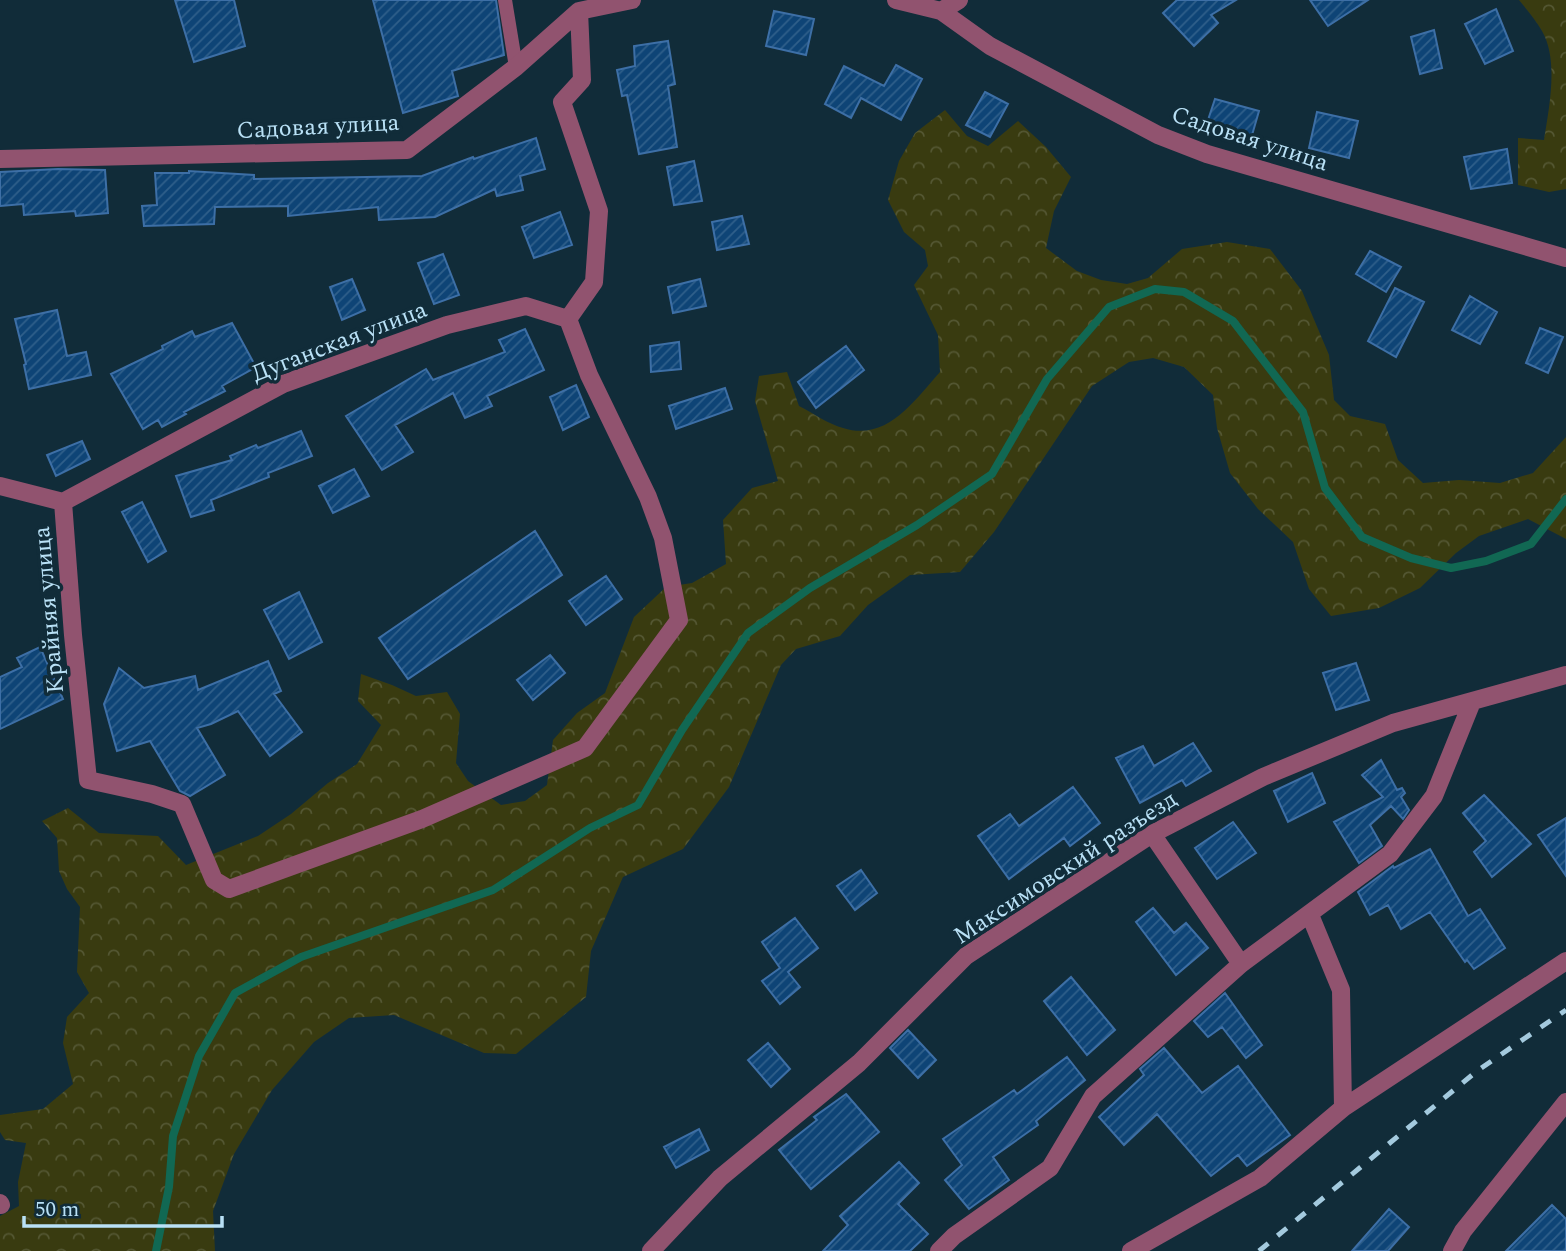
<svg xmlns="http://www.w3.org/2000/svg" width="1566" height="1251" viewBox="0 0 1566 1251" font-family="Spectral,serif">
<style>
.forest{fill:url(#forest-crowns)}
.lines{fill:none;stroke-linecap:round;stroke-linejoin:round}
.stream{stroke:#116853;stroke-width:8}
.building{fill:url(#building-hatch);stroke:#3d6fa6;stroke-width:2}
.service{stroke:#91536f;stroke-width:14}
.minor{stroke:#91536f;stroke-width:18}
.rail{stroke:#a4cade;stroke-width:5;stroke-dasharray:12 12;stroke-linecap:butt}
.labels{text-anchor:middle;stroke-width:7;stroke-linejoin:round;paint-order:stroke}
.street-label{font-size:24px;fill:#b9e1f6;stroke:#112c39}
</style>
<defs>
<pattern id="forest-crowns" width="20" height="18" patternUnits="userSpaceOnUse" patternTransform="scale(1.75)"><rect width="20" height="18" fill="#393b10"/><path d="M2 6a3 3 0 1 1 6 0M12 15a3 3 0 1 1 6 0" fill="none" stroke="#545733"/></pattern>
<pattern id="building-hatch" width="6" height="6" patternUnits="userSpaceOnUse" patternTransform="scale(1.75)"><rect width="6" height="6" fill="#0e4476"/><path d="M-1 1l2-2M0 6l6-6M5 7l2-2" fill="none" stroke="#2f5f8a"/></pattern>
</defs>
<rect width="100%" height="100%" fill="#112c39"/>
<path class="forest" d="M 1519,0 L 1566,0 L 1566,189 L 1549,192 L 1518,185 L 1518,138 L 1544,140 C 1549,108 1559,60 1542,31 C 1536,20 1527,10 1519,0 Z
M 945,110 L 967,136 L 988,146 L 1018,121 L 1046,147 L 1071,177 L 1054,211 L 1046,248 L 1077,271 L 1101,280 L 1127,284 L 1148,278 L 1182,249 L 1227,242 L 1270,249 L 1302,291 L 1329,355 L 1334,400 L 1350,416 L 1385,424 L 1398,460 L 1423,483 L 1459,480 L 1500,483 L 1533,473 L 1566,437 L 1566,539 L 1528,519 L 1479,536 L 1456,553 L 1420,588 L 1379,608 L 1331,616 L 1309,589 L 1293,542 L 1258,509 L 1230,473 L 1217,428 L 1213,395 L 1184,367 L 1153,358 L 1129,362 L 1092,386 L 994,532 L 960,572 L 910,575 L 868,605 L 840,636 L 796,649 L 781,665 L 729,787 L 683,849 L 623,877 L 591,951 L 586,997 L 516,1054 L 484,1053 L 394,1015 L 349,1018 L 314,1042 L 272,1090 L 234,1154 L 213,1211 L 215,1251 L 0,1251 L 0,1216 L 19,1206 L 18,1182 L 26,1143 L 5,1140 L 0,1132 L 0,1115 L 43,1109 L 73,1084 L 63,1043 L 67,1017 L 89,993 L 77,972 L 80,907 L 67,889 L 59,871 L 57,838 L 42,821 L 68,808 L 99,833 L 158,836 L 186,865 L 258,836 L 291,814 L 328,783 L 357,764 L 381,725 L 358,701 L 361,674 L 392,685 L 416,696 L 447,692 L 460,714 L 456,763 L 468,781 L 501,805 L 525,801 L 547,785 L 553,740 L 577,713 L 605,693 L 634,617 L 666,587 L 692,583 L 726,564 L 723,520 L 752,488 L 778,481 L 755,401 L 759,376 L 787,372 L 799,406 C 813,413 828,424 843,428 C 887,442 914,401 940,372 L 938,335 L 914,285 L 928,266 L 925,250 L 904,232 L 888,200 L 899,161 L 915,133 Z"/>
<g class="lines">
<path class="stream" d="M 156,1251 L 169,1187 L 173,1136 L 199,1056 L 235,993 L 301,957 L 493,890 L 590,828 L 638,805 L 682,730 L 748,633 L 810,588 L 917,525 L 992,474 L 1047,379 L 1109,307 L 1155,289 L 1184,292 L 1233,321 L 1303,412 L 1325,488 L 1362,537 L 1411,558 L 1451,568 L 1486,561 L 1531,544 L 1566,499"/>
</g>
<path class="building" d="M 175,0 L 234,0 L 245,46 L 194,62 Z
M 373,0 L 496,0 L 504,55 L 452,71 L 458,96 L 403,113 Z
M 1177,0 L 1236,0 L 1211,15 L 1218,23 L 1194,46 L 1163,13 Z
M 1310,0 L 1368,0 L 1328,26 Z
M 1496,9 L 1513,51 L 1485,64 L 1465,24 Z
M 774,11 L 814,19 L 806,55 L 766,46 Z
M 1434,30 L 1442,68 L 1420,74 L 1411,37 Z
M 668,41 L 675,84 L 668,86 L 677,147 L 639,154 L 627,95 L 622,96 L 617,70 L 635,66 L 634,46 Z
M 896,65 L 922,79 L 901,120 L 861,98 L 851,118 L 825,104 L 844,66 L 884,86 Z
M 985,92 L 1008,104 L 990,137 L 966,125 Z
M 1215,99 L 1259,111 L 1250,142 L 1205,129 Z
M 1317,112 L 1358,121 L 1349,158 L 1309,148 Z
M 536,138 L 545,169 L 520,176 L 523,190 L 497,196 L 495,189 L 435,217 L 379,220 L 378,207 L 288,216 L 288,206 L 215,207 L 214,224 L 144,226 L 142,206 L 157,205 L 155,173 L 189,173 L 189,171 L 254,175 L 254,179 L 422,176 L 473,157 L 474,159 Z
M 1507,149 L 1512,183 L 1471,189 L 1464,157 Z
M 694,161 L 702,201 L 674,205 L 667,167 Z
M 58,169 L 105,170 L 108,213 L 76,216 L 75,211 L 24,215 L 23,204 L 0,206 L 0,172 Z
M 560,212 L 572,245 L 534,258 L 522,227 Z
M 742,216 L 749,244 L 717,250 L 712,222 Z
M 1370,251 L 1401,267 L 1386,292 L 1356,274 Z
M 443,254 L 459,295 L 434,304 L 418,263 Z
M 352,279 L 365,310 L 342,320 L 330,287 Z
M 700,279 L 706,306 L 673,313 L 668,287 Z
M 1395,288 L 1424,302 L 1396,357 L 1368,341 Z
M 1470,296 L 1497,312 L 1480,344 L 1452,330 Z
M 57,310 L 67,356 L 86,352 L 91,375 L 29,389 L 24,365 L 26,364 L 15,319 Z
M 232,323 L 256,367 L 222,386 L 225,391 L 184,412 L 186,414 L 162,427 L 158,420 L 143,429 L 111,374 L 163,349 L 162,346 L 192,331 L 195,337 Z
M 1540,328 L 1563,337 L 1548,373 L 1526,363 Z
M 525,329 L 544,370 L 487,396 L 492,406 L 465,418 L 453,393 L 395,425 L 413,452 L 382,470 L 346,416 L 426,369 L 433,380 L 505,352 L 499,340 Z
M 679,342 L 681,369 L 651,372 L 650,346 Z
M 846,346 L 864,370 L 816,408 L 798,382 Z
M 576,385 L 589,417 L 563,430 L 550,397 Z
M 725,388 L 732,409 L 676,429 L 669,406 Z
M 301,431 L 312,456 L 268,473 L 269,477 L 211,500 L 214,510 L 191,517 L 176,476 L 232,460 L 230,456 L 256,445 L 258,448 Z
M 82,441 L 90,459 L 56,476 L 47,455 Z
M 354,469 L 369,496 L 333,513 L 319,486 Z
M 142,502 L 166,551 L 148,562 L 122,512 Z
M 535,531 L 562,575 L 408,679 L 379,638 Z
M 606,576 L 622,599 L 586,625 L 569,601 Z
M 299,592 L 322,642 L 289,659 L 264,610 Z
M 40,647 L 63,699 L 0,729 L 0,677 L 22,667 L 17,658 Z
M 550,655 L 565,673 L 533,700 L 517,680 Z
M 268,661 L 281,691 L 274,694 L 302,732 L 270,756 L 238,711 L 211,724 L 197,728 L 225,775 L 190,796 L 180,791 L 150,741 L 117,751 L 104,704 L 119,668 L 144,688 L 195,676 L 198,690 Z
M 1356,663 L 1369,700 L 1336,710 L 1323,673 Z
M 1193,743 L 1211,771 L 1186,786 L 1182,780 L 1140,803 L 1116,758 L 1143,746 L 1154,766 Z
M 1381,760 L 1397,790 L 1402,788 L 1405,793 L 1401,797 L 1409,810 L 1403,819 L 1391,806 L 1370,825 L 1382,846 L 1359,863 L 1334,822 L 1383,797 L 1362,775 Z
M 1312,773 L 1325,803 L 1288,822 L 1274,791 Z
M 1073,787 L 1100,823 L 1070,846 L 1064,838 L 1009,879 L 978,836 L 1010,814 L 1019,826 Z
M 1484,795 L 1531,844 L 1492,877 L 1474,852 L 1486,841 L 1463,813 Z
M 1566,818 L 1566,876 L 1538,835 Z
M 1233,822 L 1256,853 L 1217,879 L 1195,848 Z
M 1430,849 L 1468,916 L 1480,909 L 1505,948 L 1474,969 L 1467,960 L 1465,962 L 1430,912 L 1401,929 L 1388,905 L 1370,915 L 1358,892 L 1393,866 L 1394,868 Z
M 861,870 L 877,893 L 855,910 L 837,886 Z
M 1153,908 L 1174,933 L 1186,923 L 1208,948 L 1176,975 L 1136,922 Z
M 795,918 L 818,948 L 788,972 L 800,987 L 780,1004 L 762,981 L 780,968 L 762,942 Z
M 1071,977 L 1115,1030 L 1087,1055 L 1044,1001 Z
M 1225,993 L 1262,1045 L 1246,1058 L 1222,1027 L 1208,1037 L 1194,1021 Z
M 908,1030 L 936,1060 L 918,1078 L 890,1048 Z
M 768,1043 L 790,1069 L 771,1087 L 748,1060 Z
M 1164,1048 L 1202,1093 L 1238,1066 L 1290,1135 L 1247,1166 L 1238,1155 L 1211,1176 L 1157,1114 L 1124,1145 L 1099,1117 L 1144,1075 L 1140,1069 Z
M 1067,1057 L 1085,1080 L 1036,1121 L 1038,1125 L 993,1157 L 1009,1180 L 969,1209 L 945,1180 L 962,1165 L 943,1139 L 1014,1090 L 1017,1094 Z
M 846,1094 L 879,1132 L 811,1189 L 779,1150 L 817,1120 L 814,1117 Z
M 699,1129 L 709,1150 L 676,1168 L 664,1147 Z
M 899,1162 L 919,1183 L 898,1204 L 928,1234 L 910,1251 L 823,1251 L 848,1225 L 840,1216 Z
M 1552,1205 L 1566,1219 L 1566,1251 L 1506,1251 Z
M 1389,1209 L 1409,1227 L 1388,1251 L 1352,1251 Z"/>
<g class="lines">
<path class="service" d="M 505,0 L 516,67"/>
<path class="minor" d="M 896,0 L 941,11 L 990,46 L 1158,135 L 1207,154 L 1566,258
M 941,11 L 959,0
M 0,159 L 407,150 L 516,67 L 579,11 L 632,0
M 0,486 L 63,502 L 73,635 L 88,780 L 152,794 L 182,804 L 214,880 L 229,889 L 422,819 L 585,748 L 679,620 L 663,538 L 648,497 L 589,375 L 568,319 L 594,282 L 599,211 L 562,102 L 582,80 L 579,11
M 63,502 L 283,384 L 447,325 L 526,306 L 568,319
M 1152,834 L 1241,964
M 1310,915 L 1341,990 L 1343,1108
M 0,1203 L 1,1205
M 651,1251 L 720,1178 L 859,1063 L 966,956 L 1152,834 L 1263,777 L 1393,723 L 1566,675
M 939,1251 L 954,1236 L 1050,1168 L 1093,1096 L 1241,964 L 1390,854 L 1434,796 L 1472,702
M 1131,1251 L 1260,1178 L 1343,1108 L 1566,961
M 1452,1251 L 1463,1231 L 1566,1102"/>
<path class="rail" d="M 1259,1251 L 1477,1071 L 1566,1010"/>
</g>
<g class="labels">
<g class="street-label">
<text transform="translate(318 126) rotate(-3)" y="8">Садовая улица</text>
<text transform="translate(1250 138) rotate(18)" y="8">Садовая улица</text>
<text transform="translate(339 341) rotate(-21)" y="8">Дуганская улица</text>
<text transform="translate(48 610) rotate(-95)" y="8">Крайняя улица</text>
<text transform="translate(1065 867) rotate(-33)" y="8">Максимовский разъезд</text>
</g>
</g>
<path d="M24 1216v10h198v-10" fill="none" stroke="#b9e1f6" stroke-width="3.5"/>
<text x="35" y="1216" font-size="21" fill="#b9e1f6" stroke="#112c39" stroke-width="5" paint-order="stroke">50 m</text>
</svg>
